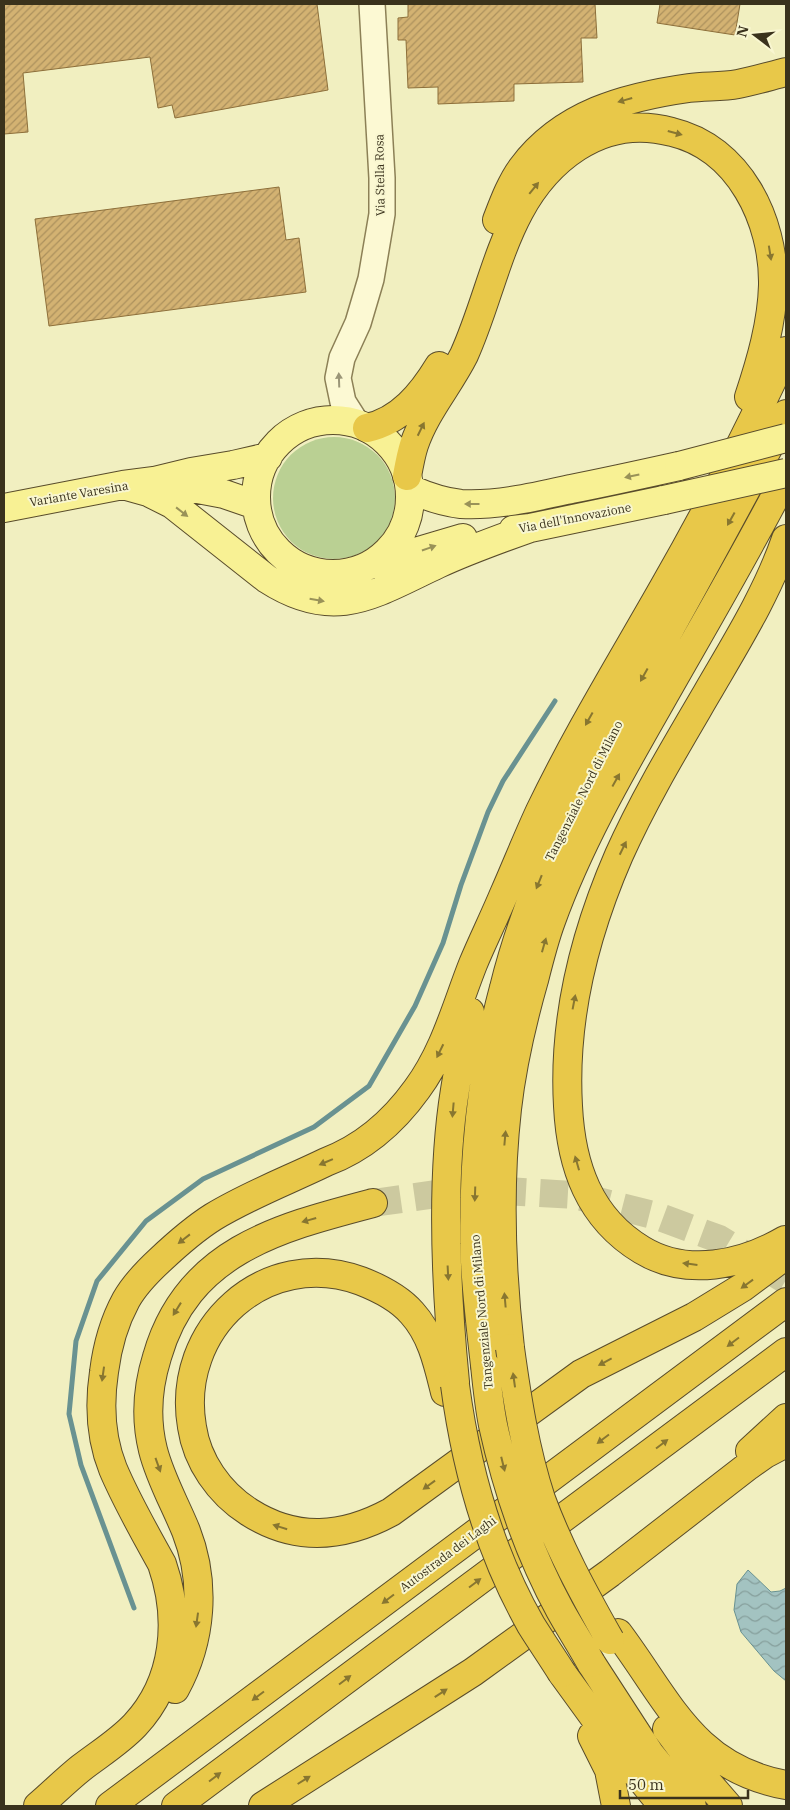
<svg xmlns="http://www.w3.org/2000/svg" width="790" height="1810" viewBox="0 0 790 1810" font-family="'IBM Plex Serif',serif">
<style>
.grass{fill:#bad093}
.water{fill:url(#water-waves);stroke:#699291}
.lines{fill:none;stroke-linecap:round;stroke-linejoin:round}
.stream{stroke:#699291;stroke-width:5}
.building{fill:url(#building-hatch);stroke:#8d6f3a}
.highway-tunnel{stroke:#ccc99f;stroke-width:28;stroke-dasharray:28 14;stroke-linecap:butt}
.minor-casing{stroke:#8c8056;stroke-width:28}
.major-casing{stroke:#594c2b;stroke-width:30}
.highway-casing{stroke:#594c2b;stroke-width:30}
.minor{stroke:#fcf9d3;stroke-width:25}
.major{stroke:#f8f194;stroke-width:28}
.highway{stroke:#e8c849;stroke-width:28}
.major-bridge-casing{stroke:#594c2b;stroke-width:30;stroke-linecap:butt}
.highway-bridge-casing{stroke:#594c2b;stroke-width:30;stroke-linecap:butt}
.major-bridge{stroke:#f8f194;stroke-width:28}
.highway-bridge{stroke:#e8c849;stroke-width:28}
.oneway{fill:#887630}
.oneway2{fill:#9b9678}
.oneway3{fill:#999258}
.labels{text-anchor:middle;stroke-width:4;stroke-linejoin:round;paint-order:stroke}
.street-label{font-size:12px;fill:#3a321c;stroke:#f8f6d0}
</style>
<defs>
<pattern id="water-waves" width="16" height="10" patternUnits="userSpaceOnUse" patternTransform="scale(1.25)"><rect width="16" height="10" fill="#a3c3c1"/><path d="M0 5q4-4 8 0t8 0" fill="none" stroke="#869f9c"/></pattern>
<pattern id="building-hatch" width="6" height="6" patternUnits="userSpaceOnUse" patternTransform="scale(1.25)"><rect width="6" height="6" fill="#d3b272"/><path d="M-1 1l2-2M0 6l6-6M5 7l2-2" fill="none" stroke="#ac915d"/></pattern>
</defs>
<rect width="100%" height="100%" fill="#f1efc0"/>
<path class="grass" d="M273 498a61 61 0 1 1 122 0a61 61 0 1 1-122 0Z"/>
<path class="water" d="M 748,1570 L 771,1592 L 780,1591 L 786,1588 L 786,1681 L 774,1671 L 741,1632 L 734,1610 L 737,1584 Z"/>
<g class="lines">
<path class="stream" d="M 134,1608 L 81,1465 L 69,1414 L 76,1341 L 97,1281 L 146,1221 L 203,1179 L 314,1127 L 369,1086 L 415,1006 L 443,943 L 461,885 L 488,812 L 503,781 L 555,701"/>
</g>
<path class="building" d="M 4,4 L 317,4 L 328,90 L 175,118 L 172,105 L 158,108 L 150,57 L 23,73 L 28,132 L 4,134 Z
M 408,4 L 595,4 L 597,38 L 581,38 L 583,82 L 514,84 L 514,101 L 438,104 L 438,87 L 408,88 L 406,40 L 398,40 L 398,18 L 408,17 Z
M 660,4 L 740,4 L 735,35 L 657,23 Z
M 279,187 L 286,240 L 299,238 L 306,292 L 49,326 L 35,219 Z"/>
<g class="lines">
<path class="highway-tunnel" d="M 373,1203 L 472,1189 L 574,1195 L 657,1216 L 719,1239 L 786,1280"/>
<defs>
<path id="minor" d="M 357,424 L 343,402 L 338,378 L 342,358 L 358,323 L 371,279 L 382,214 L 382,178 L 372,4"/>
<path id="major" d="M256 497a77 77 0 1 1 154 0a77 77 0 1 1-154 0Z
M 166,483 L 224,494 L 256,505
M 123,485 L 148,492 L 172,504 L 267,579 C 335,623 374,594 438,564 C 468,550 499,539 530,528
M 410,489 C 426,496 442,502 461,504 C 497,506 535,497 571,489 C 607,482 643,474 679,466
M 4,508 L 123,485 L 154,481 L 191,472 L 233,465 L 268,457
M 513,530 L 530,528 L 664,500
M 375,564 L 463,538"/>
<path id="highway" d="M 497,220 C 504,202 511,183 522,168 C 562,114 625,97 689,88 C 705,86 722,87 738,84 C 754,81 770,76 786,72
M 367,428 C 400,421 422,394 439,366
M 407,476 C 409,465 411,454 414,445 C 425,412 449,385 464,355 C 497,282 504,194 577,147 C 606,128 638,123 672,132 C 739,148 774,220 773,285 C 772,323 761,361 749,397
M 785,1240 C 742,1265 687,1277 642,1250 C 589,1218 571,1166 568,1106 C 563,1020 585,933 619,855 C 644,799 676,746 707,693 C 736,643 767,594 786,539
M 510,1348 C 501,1269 498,1189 507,1109 C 512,1065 522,1022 534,980 C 539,960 544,940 551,921 C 578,846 618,776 658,706 C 701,630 746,554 786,476
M 485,1365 C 481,1331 477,1297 475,1262 C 472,1170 480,1077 504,988 C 517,935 537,883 559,834 C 584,779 615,728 644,675 C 692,589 740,502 786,414
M 455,1382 C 446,1290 440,1182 455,1090 C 459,1064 465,1038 470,1012
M 445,1392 C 438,1364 432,1335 412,1313 C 399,1298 379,1288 361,1281 C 265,1246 175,1329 192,1427 C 197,1461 219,1493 249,1512 C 296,1542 343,1538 391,1512 L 581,1374 L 694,1317 L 743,1287 L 786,1255
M 750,1451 L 786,1418
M 618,1633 C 669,1701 693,1768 786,1785
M 591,1663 L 650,1754 L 692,1806
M 562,1673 L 623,1757 L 663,1806
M 175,1689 C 202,1640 206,1582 186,1531 C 175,1504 160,1478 153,1450 C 145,1418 147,1389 157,1357 C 187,1251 278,1228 373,1203
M 667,1729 L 702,1776 L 728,1806
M 592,1736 L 609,1770 L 616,1806
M 38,1806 C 52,1794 66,1780 81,1768 C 99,1754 119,1742 135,1725 C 176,1681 181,1619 162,1564 C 145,1533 127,1502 113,1469 C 101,1439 99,1405 104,1372 C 107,1348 114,1322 126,1300 C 135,1284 147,1272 160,1260 C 177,1244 194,1229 213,1217 C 249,1195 289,1180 326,1162 C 363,1148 394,1121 417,1089 C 445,1051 456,1007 473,964 C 483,940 494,918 504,894 C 516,867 527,839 540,811 C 577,734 622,661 664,587 C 708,510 749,431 786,351
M 110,1806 L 786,1302
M 176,1806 L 786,1352
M 263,1806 L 473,1672 L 610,1573 L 748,1466 L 765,1454 L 786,1443"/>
</defs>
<use href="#minor" class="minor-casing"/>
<use href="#major" class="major-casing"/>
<use href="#highway" class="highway-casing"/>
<use href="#minor" class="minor"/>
<use href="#major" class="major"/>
<use href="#highway" class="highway"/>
<defs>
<path id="major-bridge" d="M 679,466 L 786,438
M 664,500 L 786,473"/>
<path id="highway-bridge" d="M 510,1348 C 517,1399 525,1450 541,1499 C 559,1548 584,1594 610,1640
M 485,1365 C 487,1385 489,1405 493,1425 C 507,1489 529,1553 560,1610 C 570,1628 581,1645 591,1663
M 455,1385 C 466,1468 489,1551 531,1625 C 541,1641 552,1657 562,1673"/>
</defs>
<use href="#major-bridge" class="major-bridge-casing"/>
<use href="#highway-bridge" class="highway-bridge-casing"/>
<use href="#major-bridge" class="major-bridge"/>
<use href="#highway-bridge" class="highway-bridge"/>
</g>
<defs><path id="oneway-solid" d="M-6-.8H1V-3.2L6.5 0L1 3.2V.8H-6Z" transform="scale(1.25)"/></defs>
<g class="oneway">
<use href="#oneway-solid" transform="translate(625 100) rotate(164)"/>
<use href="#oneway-solid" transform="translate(675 133) rotate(15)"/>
<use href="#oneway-solid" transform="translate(534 188) rotate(-51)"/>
<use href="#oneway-solid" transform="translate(770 253) rotate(81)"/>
<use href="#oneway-solid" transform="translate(421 429) rotate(-64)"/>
<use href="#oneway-solid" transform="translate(731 519) rotate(119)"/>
<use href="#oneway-solid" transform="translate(644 675) rotate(119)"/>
<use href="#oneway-solid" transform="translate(589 719) rotate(119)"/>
<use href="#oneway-solid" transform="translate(616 780) rotate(-61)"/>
<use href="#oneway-solid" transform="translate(623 848) rotate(-64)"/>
<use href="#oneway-solid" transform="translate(539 882) rotate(112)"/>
<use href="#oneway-solid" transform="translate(544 945) rotate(-74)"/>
<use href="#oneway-solid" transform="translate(574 1002) rotate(-79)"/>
<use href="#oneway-solid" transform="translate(440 1051) rotate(116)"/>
<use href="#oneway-solid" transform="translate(453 1110) rotate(95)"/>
<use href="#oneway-solid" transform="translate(505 1138) rotate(-85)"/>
<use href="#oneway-solid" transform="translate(326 1162) rotate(157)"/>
<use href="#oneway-solid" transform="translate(577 1163) rotate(-106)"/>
<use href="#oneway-solid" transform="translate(475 1194) rotate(92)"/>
<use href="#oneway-solid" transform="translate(309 1220) rotate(164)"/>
<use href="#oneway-solid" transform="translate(184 1239) rotate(142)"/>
<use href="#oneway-solid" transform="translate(690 1264) rotate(-173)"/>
<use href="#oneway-solid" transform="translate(448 1273) rotate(87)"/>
<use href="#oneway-solid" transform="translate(747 1284) rotate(144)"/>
<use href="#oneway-solid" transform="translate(505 1300) rotate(-95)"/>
<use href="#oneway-solid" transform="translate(177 1309) rotate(122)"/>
<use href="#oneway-solid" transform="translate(733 1342) rotate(143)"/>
<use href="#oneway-solid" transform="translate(605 1362) rotate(152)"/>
<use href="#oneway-solid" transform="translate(103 1374) rotate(98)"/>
<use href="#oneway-solid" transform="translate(514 1380) rotate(-98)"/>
<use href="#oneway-solid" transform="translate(603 1439) rotate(143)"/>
<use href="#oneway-solid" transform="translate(662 1444) rotate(-37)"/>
<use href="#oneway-solid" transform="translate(503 1464) rotate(76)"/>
<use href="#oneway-solid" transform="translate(158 1465) rotate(70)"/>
<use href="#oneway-solid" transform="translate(429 1485) rotate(144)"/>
<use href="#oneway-solid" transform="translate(280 1527) rotate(-163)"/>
<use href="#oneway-solid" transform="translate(475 1583) rotate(-37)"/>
<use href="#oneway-solid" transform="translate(388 1599) rotate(143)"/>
<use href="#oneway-solid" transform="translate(197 1620) rotate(98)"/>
<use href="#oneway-solid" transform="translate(345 1680) rotate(-37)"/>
<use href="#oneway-solid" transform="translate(441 1693) rotate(-33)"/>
<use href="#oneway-solid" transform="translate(258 1696) rotate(143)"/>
<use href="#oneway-solid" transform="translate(215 1777) rotate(-37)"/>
<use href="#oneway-solid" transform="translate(304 1780) rotate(-32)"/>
</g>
<use class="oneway2" href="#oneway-solid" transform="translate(339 380) rotate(-92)"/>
<g class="oneway3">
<use href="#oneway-solid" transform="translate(632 476) rotate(168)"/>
<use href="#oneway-solid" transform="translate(472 504) rotate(180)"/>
<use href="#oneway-solid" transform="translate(182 512) rotate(38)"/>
<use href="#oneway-solid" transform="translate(429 548) rotate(-19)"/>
<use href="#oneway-solid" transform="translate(317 600) rotate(10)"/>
</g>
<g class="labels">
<g class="street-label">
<text transform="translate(380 175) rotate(-91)" y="4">Via Stella Rosa</text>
<text transform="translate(79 494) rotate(-10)" y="4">Variante Varesina</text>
<text transform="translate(575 518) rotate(-11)" y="4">Via dell'Innovazione</text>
<text transform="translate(584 791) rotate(-63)" y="4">Tangenziale Nord di Milano</text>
<text transform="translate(482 1312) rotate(-95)" y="4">Tangenziale Nord di Milano</text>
<text transform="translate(448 1554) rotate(-37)" y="4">Autostrada dei Laghi</text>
</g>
</g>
<rect width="790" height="1810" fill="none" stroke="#3a321c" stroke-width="10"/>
<g transform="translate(755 35) rotate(286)" stroke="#f8f6d0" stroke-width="4" paint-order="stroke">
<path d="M0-4L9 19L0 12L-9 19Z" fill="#3a321c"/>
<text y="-8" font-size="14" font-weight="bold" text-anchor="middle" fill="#3a321c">N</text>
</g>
<path d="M620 1790v8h128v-8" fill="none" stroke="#3a321c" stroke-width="2.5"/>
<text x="628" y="1790" font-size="15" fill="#3a321c" stroke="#f8f6d0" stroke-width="4" paint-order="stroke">50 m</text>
</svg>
